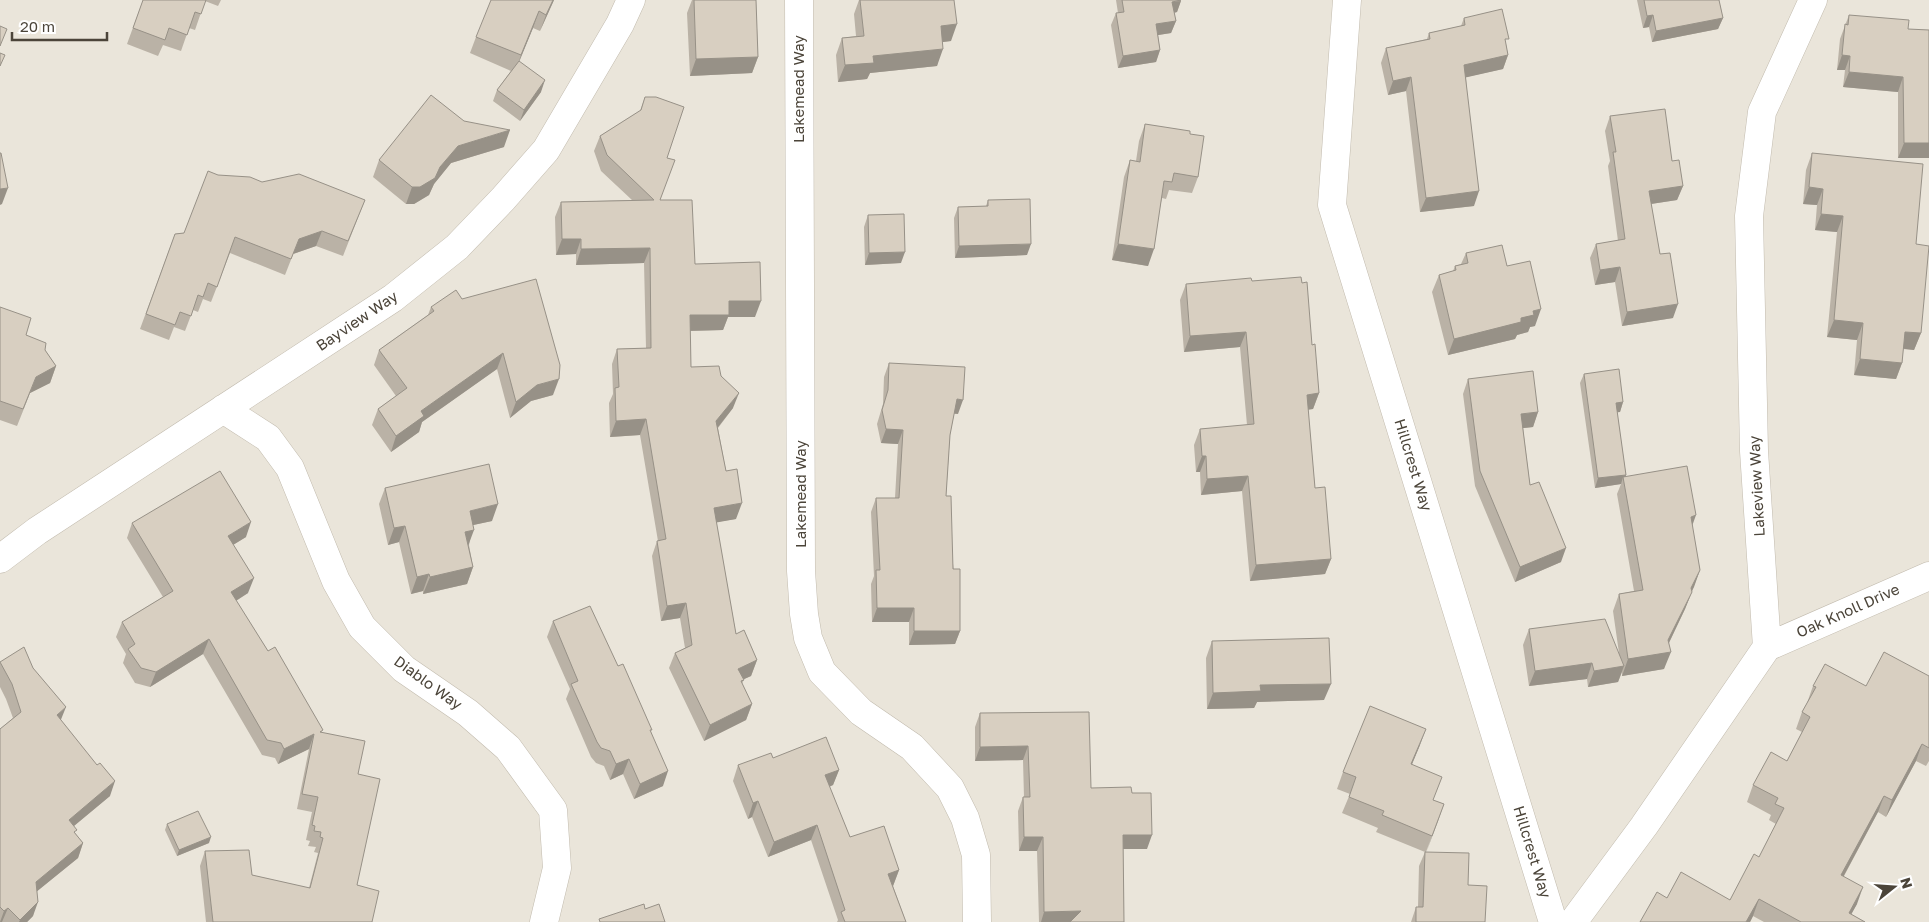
<svg xmlns="http://www.w3.org/2000/svg" width="1929" height="922" viewBox="0 0 1929 922" font-family="'Golos Text',sans-serif">
<style>
.residential{fill:#eae5da}
.lines{fill:none;stroke-linecap:round;stroke-linejoin:round}
.minor-casing{stroke:#c2bbae;stroke-width:29}
.minor{stroke:#fff;stroke-width:28}
.wall{fill:#bab2a6}
.shaded-wall{fill:#979187}
.building{fill:#d8cfc1;stroke:#979187}
.labels{text-anchor:middle;stroke-width:4;stroke-linejoin:round;paint-order:stroke}
.street-label{font-size:15px;fill:#4b4439;stroke:#fff}
</style>
<rect width="100%" height="100%" fill="#f6f3ec"/>
<path class="residential" d="M 0,0 L 1929,0 L 1929,922 L 0,922 Z"/>
<g class="lines">
<defs>
<path id="minor" d="M 799,0 L 801,571 L 804,614 L 808,638 L 822,672 L 861,712 L 912,747 L 950,788 L 965,818 L 976,855 L 977,922
M 1347,0 L 1332,205 L 1553,922
M 223,409 L 268,438 L 290,468 L 336,581 L 362,627 L 404,669 L 468,713 L 508,748 L 553,810 L 557,868 L 544,922
M 0,559 L 37,531 L 393,298 L 457,247 L 503,199 L 546,150 L 620,24 L 631,0
M 1767,647 L 1929,576
M 1573,922 L 1644,826 L 1767,647 L 1754,451 L 1749,216 L 1762,112 L 1813,0"/>
</defs>
<use href="#minor" class="minor-casing"/>
<use href="#minor" class="minor"/>
</g>
<path class="wall" d="M 143,0 L 221,0 L 218,6 L 205,1 L 195,30 L 189,28 L 181,51 L 163,45 L 158,56 L 127,44 Z
M 554,0 L 540,31 L 533,28 L 519,61 L 541,92 L 520,121 L 493,101 L 497,90 L 511,71 L 470,53 L 476,37 Z
M 692,0 L 756,0 L 758,57 L 752,73 L 690,76 L 687,13 Z
M 859,0 L 954,0 L 951,41 L 942,42 L 937,66 L 870,73 L 867,79 L 838,82 L 836,55 L 842,38 L 856,36 L 854,14 Z
M 1116,0 L 1181,0 L 1177,12 L 1174,13 L 1176,21 L 1171,33 L 1158,35 L 1160,50 L 1156,62 L 1118,68 L 1111,25 L 1116,13 L 1118,13 Z
M 1637,0 L 1719,0 L 1723,18 L 1718,29 L 1652,42 L 1649,27 L 1643,28 Z
M 1849,15 L 1908,29 L 1929,30 L 1929,158 L 1898,158 L 1898,92 L 1843,87 L 1845,70 L 1837,70 L 1840,39 Z
M 1464,18 L 1506,44 L 1508,55 L 1503,69 L 1466,77 L 1474,206 L 1420,212 L 1406,91 L 1388,95 L 1381,63 L 1386,48 L 1427,39 L 1429,33 L 1461,26 Z
M 645,97 L 667,158 L 660,200 L 695,264 L 755,317 L 728,317 L 723,330 L 690,331 L 691,367 L 721,376 L 733,408 L 718,428 L 726,471 L 736,519 L 716,522 L 736,634 L 757,660 L 751,676 L 744,679 L 742,684 L 752,704 L 746,720 L 704,741 L 669,668 L 675,653 L 685,648 L 680,618 L 661,621 L 652,556 L 657,541 L 658,541 L 640,435 L 610,437 L 609,403 L 613,394 L 612,364 L 617,349 L 646,348 L 644,263 L 576,265 L 576,254 L 556,255 L 555,217 L 561,202 L 632,200 L 601,171 L 594,151 L 600,136 L 640,111 Z
M 1610,116 L 1672,161 L 1683,186 L 1677,200 L 1651,204 L 1660,254 L 1673,318 L 1622,326 L 1615,282 L 1595,285 L 1590,258 L 1596,244 L 1618,241 L 1608,166 L 1610,161 L 1605,131 Z
M 464,121 L 504,147 L 451,163 L 434,184 L 429,195 L 414,204 L 406,204 L 373,177 L 379,160 Z
M 1145,124 L 1190,134 L 1198,177 L 1192,193 L 1169,190 L 1166,199 L 1162,198 L 1148,266 L 1112,260 L 1124,177 L 1130,160 L 1136,161 L 1139,141 Z
M 1812,153 L 1916,244 L 1921,333 L 1914,350 L 1903,349 L 1902,363 L 1896,379 L 1854,375 L 1857,340 L 1827,337 L 1837,232 L 1815,230 L 1817,205 L 1803,204 L 1806,170 Z
M 262,182 L 365,200 L 343,256 L 316,246 L 293,254 L 285,275 L 230,253 L 211,302 L 203,299 L 198,312 L 193,310 L 185,331 L 174,327 L 169,340 L 140,329 L 175,234 L 184,233 Z
M 988,200 L 1027,255 L 955,258 L 954,218 L 958,207 L 986,206 Z
M 868,215 L 901,263 L 865,265 L 864,227 Z
M 1466,253 L 1507,266 L 1535,326 L 1530,327 L 1528,332 L 1517,335 L 1515,339 L 1448,355 L 1432,292 L 1439,275 L 1453,271 L 1455,266 L 1461,264 Z
M 1252,281 L 1312,345 L 1319,393 L 1313,409 L 1308,410 L 1315,488 L 1331,559 L 1325,574 L 1250,581 L 1242,491 L 1201,495 L 1200,472 L 1196,472 L 1194,445 L 1200,429 L 1247,425 L 1240,347 L 1184,352 L 1180,300 L 1186,284 Z
M 462,299 L 553,395 L 531,401 L 510,418 L 497,369 L 422,422 L 419,432 L 391,452 L 372,425 L 378,409 L 396,396 L 374,365 L 379,350 L 428,315 L 431,307 Z
M 0,307 L 26,335 L 45,350 L 56,366 L 50,383 L 30,393 L 17,426 L 0,420 Z
M 889,363 L 958,414 L 954,414 L 950,435 L 946,496 L 960,631 L 955,644 L 909,645 L 909,622 L 872,622 L 871,584 L 874,576 L 871,512 L 876,498 L 895,498 L 898,444 L 881,443 L 877,424 L 883,404 L 884,377 Z
M 1584,374 L 1623,402 L 1620,412 L 1617,412 L 1626,475 L 1625,477 L 1692,526 L 1700,570 L 1685,609 L 1669,643 L 1664,669 L 1622,676 L 1622,672 L 1618,682 L 1588,687 L 1587,679 L 1529,686 L 1523,645 L 1529,629 L 1619,653 L 1613,611 L 1619,594 L 1634,591 L 1617,494 L 1621,484 L 1595,488 L 1580,383 Z
M 1468,379 L 1538,412 L 1533,427 L 1523,428 L 1530,485 L 1561,562 L 1515,582 L 1475,486 L 1463,394 Z
M 385,488 L 492,521 L 473,525 L 469,545 L 473,567 L 467,584 L 423,594 L 423,591 L 411,594 L 399,542 L 388,545 L 379,504 Z
M 132,523 L 246,537 L 233,545 L 248,593 L 236,601 L 268,651 L 322,732 L 358,774 L 357,885 L 372,922 L 206,922 L 200,866 L 205,851 L 252,875 L 309,888 L 318,853 L 314,852 L 316,847 L 308,846 L 310,841 L 306,840 L 312,812 L 297,809 L 309,749 L 278,764 L 275,758 L 262,755 L 203,654 L 150,687 L 135,683 L 123,663 L 126,654 L 116,637 L 122,622 L 163,597 L 127,538 Z
M 553,621 L 618,666 L 651,732 L 663,786 L 634,799 L 623,774 L 610,780 L 604,766 L 596,763 L 591,757 L 566,699 L 570,689 L 547,637 Z
M 1212,641 L 1324,700 L 1257,702 L 1254,708 L 1207,709 L 1206,658 Z
M 0,662 L 33,668 L 61,720 L 110,796 L 74,826 L 75,833 L 83,843 L 78,858 L 37,891 L 33,916 L 27,922 L 0,922 L 0,729 L 13,718 L 6,699 L 0,687 Z
M 1929,676 L 1929,761 L 1926,766 L 1916,761 L 1886,817 L 1878,812 L 1844,876 L 1857,904 L 1851,914 L 1865,922 L 1764,922 L 1753,916 L 1750,922 L 1640,922 L 1667,898 L 1730,900 L 1759,857 L 1776,824 L 1769,820 L 1771,815 L 1747,802 L 1753,785 L 1787,761 L 1802,732 L 1796,729 L 1802,712 L 1807,703 L 1813,686 L 1866,686 Z
M 980,713 L 1091,788 L 1132,793 L 1147,849 L 1123,849 L 1124,922 L 1039,922 L 1037,851 L 1019,851 L 1018,811 L 1023,797 L 1024,797 L 1023,760 L 975,761 L 975,727 Z
M 1420,745 L 1412,764 L 1433,800 L 1444,804 L 1426,852 L 1468,885 L 1485,922 L 1411,922 L 1416,907 L 1418,907 L 1419,866 L 1425,852 L 1376,832 L 1378,828 L 1342,813 L 1350,794 L 1337,789 L 1343,772 Z
M 773,758 L 839,770 L 833,785 L 829,787 L 850,837 L 899,870 L 893,886 L 906,922 L 837,922 L 838,920 L 811,840 L 768,857 L 752,817 L 748,819 L 733,781 L 738,765 Z
M 167,824 L 209,843 L 177,856 L 165,830 Z"/>
<path class="shaded-wall" d="M 553,0 L 554,0 L 540,31 L 546,15 Z
M 1181,1 L 1177,12 L 1168,14 L 1172,2 Z
M 539,11 L 533,28 L 515,72 L 521,55 Z
M 1653,15 L 1649,27 L 1643,28 L 1647,16 Z
M 1723,18 L 1718,29 L 1652,42 L 1656,31 Z
M 1176,21 L 1171,33 L 1152,36 L 1156,24 Z
M 957,24 L 951,41 L 935,43 L 941,26 Z
M 943,49 L 937,66 L 870,73 L 867,79 L 838,82 L 845,65 L 873,56 Z
M 1160,50 L 1156,62 L 1118,68 L 1123,56 Z
M 1508,55 L 1503,69 L 1459,79 L 1464,65 Z
M 1842,55 L 1850,56 L 1845,70 L 1837,70 Z
M 758,57 L 752,73 L 690,76 L 696,59 Z
M 1849,72 L 1903,77 L 1898,92 L 1843,87 Z
M 1411,77 L 1406,91 L 1388,95 L 1393,81 Z
M 545,80 L 541,92 L 520,121 L 524,110 Z
M 510,130 L 504,147 L 451,163 L 434,184 L 429,195 L 414,204 L 406,204 L 412,187 L 440,167 L 458,146 Z
M 1904,143 L 1929,143 L 1929,158 L 1898,158 Z
M 1683,186 L 1677,200 L 1644,205 L 1649,191 Z
M 1809,187 L 1823,189 L 1817,205 L 1803,204 Z
M 8,188 L 2,204 L 0,205 L 0,189 Z
M 1479,191 L 1474,206 L 1420,212 L 1426,198 Z
M 1821,214 L 1843,216 L 1837,232 L 1815,230 Z
M 322,231 L 316,246 L 293,254 L 285,275 L 299,239 Z
M 562,239 L 581,239 L 576,254 L 556,255 Z
M 1031,244 L 1027,255 L 955,258 L 959,246 Z
M 1118,244 L 1154,249 L 1148,266 L 1112,260 Z
M 650,248 L 644,263 L 576,265 L 581,249 Z
M 905,252 L 901,263 L 865,265 L 869,253 Z
M 1620,267 L 1615,282 L 1595,285 L 1600,270 Z
M 729,301 L 761,301 L 755,317 L 728,317 L 723,330 L 684,331 L 690,315 Z
M 1678,304 L 1673,318 L 1622,326 L 1627,312 Z
M 1541,309 L 1535,326 L 1530,327 L 1528,332 L 1517,335 L 1515,339 L 1448,355 L 1454,339 L 1521,318 L 1533,311 Z
M 1834,320 L 1863,323 L 1857,340 L 1827,337 Z
M 1246,332 L 1240,347 L 1184,352 L 1190,336 Z
M 1905,332 L 1921,333 L 1914,350 L 1898,348 Z
M 503,353 L 497,369 L 422,422 L 419,432 L 391,452 L 396,436 L 421,411 Z
M 1860,359 L 1902,363 L 1896,379 L 1854,375 Z
M 56,366 L 50,383 L 30,393 L 17,426 L 36,377 Z
M 559,379 L 553,395 L 531,401 L 510,418 L 516,402 L 537,385 Z
M 739,393 L 733,408 L 711,436 L 716,421 Z
M 1319,393 L 1313,409 L 1301,410 L 1307,395 Z
M 957,399 L 963,400 L 958,414 L 952,413 Z
M 1623,402 L 1620,412 L 1612,413 L 1616,403 Z
M 1538,412 L 1533,427 L 1515,429 L 1521,414 Z
M 646,419 L 640,435 L 610,437 L 616,421 Z
M 886,429 L 903,430 L 898,444 L 881,443 Z
M 1202,456 L 1206,456 L 1200,472 L 1196,472 Z
M 1626,475 L 1624,481 L 1623,477 L 1621,484 L 1595,488 L 1598,478 Z
M 1248,476 L 1242,491 L 1201,495 L 1207,479 Z
M 742,503 L 736,519 L 708,524 L 714,508 Z
M 498,504 L 492,521 L 464,527 L 470,511 Z
M 1696,515 L 1690,532 L 1691,517 Z
M 251,522 L 246,537 L 223,551 L 228,536 Z
M 405,526 L 399,542 L 388,545 L 394,528 Z
M 474,530 L 468,546 L 465,532 Z
M 1566,548 L 1561,562 L 1515,582 L 1520,567 Z
M 1331,559 L 1325,574 L 1250,581 L 1256,565 Z
M 473,567 L 467,584 L 423,594 L 430,577 Z
M 1700,570 L 1694,587 L 1685,605 L 1691,588 Z
M 429,574 L 423,591 L 411,594 L 417,577 Z
M 254,578 L 248,593 L 226,607 L 231,592 Z
M 1692,592 L 1685,609 L 1664,653 L 1671,652 L 1664,669 L 1622,676 L 1628,659 L 1668,640 Z
M 686,603 L 680,618 L 661,621 L 667,606 Z
M 877,608 L 914,608 L 909,622 L 872,622 Z
M 914,631 L 960,631 L 955,644 L 909,645 Z
M 209,639 L 203,654 L 150,687 L 156,672 Z
M 757,660 L 751,676 L 733,684 L 738,669 Z
M 1592,663 L 1587,679 L 1529,686 L 1535,671 Z
M 1624,666 L 1618,682 L 1588,687 L 1594,671 Z
M 1331,684 L 1324,700 L 1257,702 L 1254,708 L 1207,709 L 1213,693 L 1260,685 Z
M 752,704 L 746,720 L 704,741 L 710,725 Z
M 66,707 L 60,722 L 57,715 Z
M 1426,729 L 1420,745 L 1405,781 L 1411,764 Z
M 314,734 L 309,749 L 278,764 L 284,749 Z
M 1922,744 L 1916,761 L 1886,817 L 1892,800 Z
M 1028,746 L 1023,760 L 975,761 L 980,747 Z
M 629,759 L 623,774 L 610,780 L 616,764 Z
M 839,770 L 833,785 L 819,791 L 825,775 Z
M 668,771 L 663,786 L 634,799 L 640,784 Z
M 115,781 L 110,796 L 63,835 L 69,820 Z
M 1884,796 L 1878,812 L 1835,892 L 1841,875 Z
M 758,801 L 752,817 L 748,819 L 753,803 Z
M 1444,804 L 1438,821 L 1426,853 L 1432,836 Z
M 817,825 L 811,840 L 768,857 L 774,842 Z
M 1123,835 L 1152,835 L 1147,849 L 1118,849 Z
M 211,837 L 209,843 L 177,856 L 179,850 Z
M 1024,837 L 1043,837 L 1037,851 L 1019,851 Z
M 83,843 L 78,858 L 30,897 L 36,882 Z
M 899,870 L 893,886 L 883,889 L 888,874 Z
M 1863,887 L 1857,904 L 1847,922 L 1849,913 Z
M 1759,899 L 1753,916 L 1750,922 L 1746,922 Z
M 38,902 L 33,916 L 27,922 L 19,922 L 20,920 Z
M 8,908 L 2,922 L 0,922 L 4,911 Z
M 1081,911 L 1077,922 L 1041,922 L 1044,912 Z"/>
<path class="building" d="M 143,0 L 206,0 L 201,14 L 195,12 L 187,35 L 169,28 L 165,40 L 133,28 Z
M 491,0 L 553,0 L 546,15 L 539,11 L 521,55 L 476,37 Z
M 694,0 L 756,0 L 758,57 L 696,59 Z
M 860,0 L 954,0 L 957,24 L 941,26 L 943,49 L 873,56 L 874,63 L 845,65 L 842,38 L 864,36 Z
M 1122,0 L 1181,0 L 1172,2 L 1176,21 L 1156,24 L 1160,50 L 1123,56 L 1116,13 L 1124,12 Z
M 1644,0 L 1719,0 L 1723,18 L 1656,31 L 1653,15 L 1647,16 Z
M 1502,9 L 1509,39 L 1505,39 L 1508,55 L 1464,65 L 1479,191 L 1426,198 L 1411,77 L 1393,81 L 1386,48 L 1430,39 L 1429,33 L 1465,25 L 1464,18 Z
M 1849,15 L 1909,20 L 1908,29 L 1929,30 L 1929,143 L 1904,143 L 1903,77 L 1849,72 L 1850,56 L 1842,55 L 1845,24 L 1848,25 Z
M 0,26 L 7,29 L 0,46 Z
M 0,53 L 5,55 L 0,66 Z
M 519,61 L 545,80 L 524,110 L 497,90 Z
M 431,95 L 464,121 L 510,130 L 458,146 L 440,167 L 435,178 L 420,187 L 412,187 L 379,160 Z
M 645,97 L 656,97 L 684,107 L 667,158 L 675,160 L 660,200 L 692,200 L 695,264 L 760,262 L 761,301 L 729,301 L 729,315 L 690,315 L 691,367 L 719,366 L 721,376 L 739,393 L 716,421 L 726,471 L 737,469 L 742,503 L 714,508 L 736,634 L 744,630 L 757,660 L 738,669 L 744,680 L 741,681 L 752,704 L 710,725 L 675,653 L 692,645 L 686,603 L 667,606 L 657,541 L 666,539 L 646,419 L 616,421 L 615,388 L 619,387 L 617,349 L 651,348 L 650,248 L 581,249 L 581,239 L 562,239 L 561,202 L 654,200 L 607,155 L 600,136 L 641,110 Z
M 1665,109 L 1672,161 L 1679,160 L 1683,186 L 1649,191 L 1660,254 L 1670,253 L 1678,304 L 1627,312 L 1620,267 L 1600,270 L 1596,244 L 1625,239 L 1613,152 L 1616,152 L 1610,116 Z
M 1145,124 L 1190,131 L 1190,134 L 1204,136 L 1198,177 L 1174,173 L 1172,182 L 1164,181 L 1154,249 L 1118,244 L 1130,160 L 1140,162 Z
M 0,153 L 1,153 L 8,188 L 0,189 Z
M 1812,153 L 1923,164 L 1916,244 L 1929,246 L 1921,333 L 1905,332 L 1902,363 L 1860,359 L 1863,323 L 1834,320 L 1843,216 L 1821,214 L 1823,189 L 1809,187 Z
M 208,171 L 218,175 L 250,177 L 262,182 L 299,174 L 365,200 L 348,241 L 322,231 L 299,239 L 291,259 L 235,237 L 217,287 L 208,283 L 203,297 L 198,295 L 191,316 L 180,312 L 175,325 L 146,314 L 175,234 L 184,233 Z
M 1030,199 L 1031,244 L 959,246 L 958,207 L 988,206 L 988,200 Z
M 904,214 L 905,252 L 869,253 L 868,215 Z
M 1502,245 L 1507,266 L 1530,261 L 1541,309 L 1533,311 L 1534,315 L 1521,318 L 1521,322 L 1454,339 L 1439,275 L 1456,270 L 1455,266 L 1468,263 L 1466,253 Z
M 1301,277 L 1302,283 L 1307,282 L 1312,345 L 1315,344 L 1319,393 L 1307,395 L 1315,488 L 1325,487 L 1331,559 L 1256,565 L 1248,476 L 1207,479 L 1206,456 L 1202,456 L 1200,429 L 1254,424 L 1246,332 L 1190,336 L 1186,284 L 1251,278 L 1252,281 Z
M 536,279 L 560,365 L 559,379 L 537,385 L 516,402 L 503,353 L 421,411 L 424,416 L 396,436 L 378,409 L 407,388 L 379,350 L 434,311 L 431,307 L 456,290 L 462,299 Z
M 0,307 L 31,318 L 26,335 L 46,343 L 45,350 L 56,366 L 36,377 L 23,409 L 0,401 Z
M 889,363 L 965,367 L 963,400 L 957,399 L 950,435 L 946,496 L 951,496 L 953,569 L 960,569 L 960,631 L 914,631 L 914,608 L 877,608 L 876,570 L 880,570 L 876,498 L 899,498 L 903,430 L 886,429 L 882,410 L 888,390 Z
M 1619,369 L 1623,402 L 1616,403 L 1626,475 L 1598,478 L 1584,374 Z
M 1533,371 L 1538,412 L 1521,414 L 1530,485 L 1539,482 L 1566,548 L 1520,567 L 1480,471 L 1468,379 Z
M 489,464 L 498,504 L 470,511 L 474,530 L 465,532 L 473,567 L 430,577 L 429,574 L 417,577 L 405,526 L 394,528 L 385,488 Z
M 1687,466 L 1696,515 L 1691,517 L 1700,570 L 1691,588 L 1692,592 L 1668,640 L 1671,652 L 1628,659 L 1619,594 L 1643,590 L 1623,477 Z
M 220,471 L 251,522 L 228,536 L 254,578 L 231,592 L 268,651 L 275,647 L 323,730 L 320,732 L 365,741 L 358,774 L 380,779 L 357,885 L 379,891 L 372,922 L 213,922 L 205,851 L 249,850 L 252,875 L 310,888 L 323,838 L 320,837 L 321,832 L 314,831 L 315,826 L 312,825 L 318,797 L 302,794 L 314,734 L 284,749 L 281,743 L 267,740 L 209,639 L 156,672 L 141,668 L 128,649 L 135,644 L 122,622 L 173,591 L 132,523 Z
M 590,606 L 618,666 L 623,664 L 652,730 L 650,730 L 668,771 L 640,784 L 629,759 L 616,764 L 610,751 L 601,748 L 597,742 L 571,684 L 578,681 L 553,621 Z
M 1605,619 L 1624,666 L 1594,671 L 1592,663 L 1535,671 L 1529,629 Z
M 1329,638 L 1331,684 L 1260,685 L 1261,691 L 1213,693 L 1212,641 Z
M 24,647 L 33,668 L 66,707 L 57,715 L 97,765 L 100,763 L 115,781 L 69,820 L 77,830 L 74,832 L 83,843 L 36,882 L 38,902 L 20,920 L 8,908 L 4,911 L 0,907 L 0,729 L 21,712 L 12,684 L 0,662 Z
M 1884,652 L 1929,676 L 1929,748 L 1922,744 L 1892,800 L 1884,796 L 1841,875 L 1863,887 L 1849,913 L 1865,922 L 1801,922 L 1759,899 L 1746,922 L 1640,922 L 1657,892 L 1667,898 L 1681,872 L 1730,900 L 1754,854 L 1759,857 L 1784,808 L 1775,804 L 1778,798 L 1753,785 L 1771,752 L 1787,761 L 1810,717 L 1802,712 L 1816,687 L 1813,686 L 1825,664 L 1866,686 Z
M 1370,706 L 1426,729 L 1411,764 L 1442,777 L 1433,800 L 1444,804 L 1432,836 L 1382,815 L 1384,811 L 1349,797 L 1356,777 L 1343,772 Z
M 1089,712 L 1091,788 L 1131,787 L 1132,793 L 1151,793 L 1152,835 L 1123,835 L 1124,922 L 1070,922 L 1081,911 L 1044,912 L 1043,837 L 1024,837 L 1023,797 L 1030,797 L 1028,746 L 980,747 L 980,713 Z
M 826,737 L 839,770 L 825,775 L 850,837 L 884,826 L 899,870 L 888,874 L 906,922 L 845,922 L 841,912 L 845,910 L 817,825 L 774,842 L 758,801 L 753,803 L 738,765 L 771,753 L 773,758 Z
M 198,811 L 211,837 L 179,850 L 167,824 Z
M 1425,852 L 1469,853 L 1468,885 L 1487,886 L 1485,922 L 1416,922 L 1416,907 L 1423,907 Z
M 644,904 L 645,909 L 659,904 L 665,922 L 600,922 L 599,919 Z"/>
<g class="labels">
<g class="street-label">
<text transform="translate(799 89) rotate(-90)" y="5">Lakemead Way</text>
<text transform="translate(357 321) rotate(-34)" y="5">Bayview Way</text>
<text transform="translate(1413 465) rotate(73)" y="5">Hillcrest Way</text>
<text transform="translate(1757 486) rotate(-93)" y="5">Lakeview Way</text>
<text transform="translate(801 494) rotate(-90)" y="5">Lakemead Way</text>
<text transform="translate(1848 611) rotate(-24)" y="5">Oak Knoll Drive</text>
<text transform="translate(428 683) rotate(36)" y="5">Diablo Way</text>
<text transform="translate(1532 852) rotate(73)" y="5">Hillcrest Way</text>
</g>
</g>
<g transform="translate(1894 887) rotate(73)" stroke="#ffffff" stroke-width="4" paint-order="stroke">
<path d="M0-4L9 19L0 12L-9 19Z" fill="#4b4439"/>
<text y="-8" font-size="14" font-weight="bold" text-anchor="middle" fill="#4b4439">N</text>
</g>
<path d="M12 32v8h95v-8" fill="none" stroke="#4b4439" stroke-width="2.5"/>
<text x="20" y="32" font-size="15" fill="#4b4439" stroke="#ffffff" stroke-width="4" paint-order="stroke">20 m</text>
</svg>
